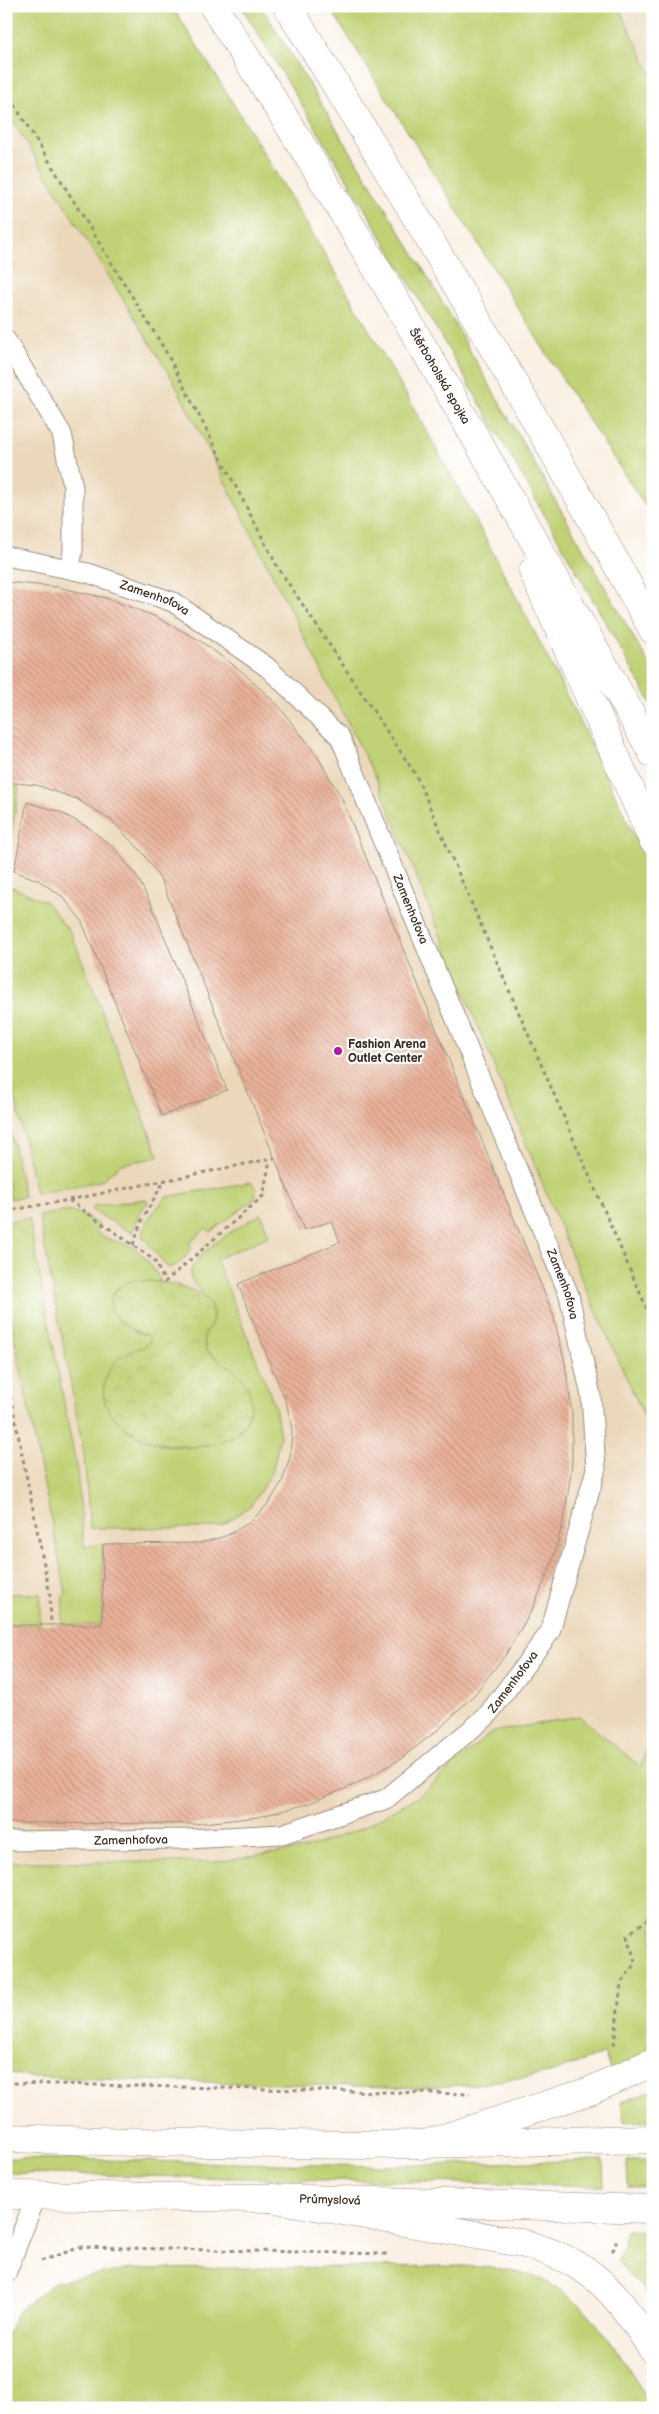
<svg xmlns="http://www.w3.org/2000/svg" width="659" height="2414" viewBox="0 0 659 2414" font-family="'Balsamiq Sans',sans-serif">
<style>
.built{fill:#ebd8ba}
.grass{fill:#c0d275;stroke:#7e7e4a}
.park{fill:url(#park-crowns);stroke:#7e7e4a}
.building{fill:url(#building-back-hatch)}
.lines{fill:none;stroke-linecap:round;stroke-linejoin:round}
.service-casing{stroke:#9a8d80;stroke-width:21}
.primary-casing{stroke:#9a8d80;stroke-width:29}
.trunk-casing{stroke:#9a8d80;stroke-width:29}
.path{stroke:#9a8d80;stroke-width:3;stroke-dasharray:4 4;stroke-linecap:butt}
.service{stroke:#fff;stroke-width:19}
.primary{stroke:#fff;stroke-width:28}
.trunk{stroke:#fff;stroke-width:28}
.poi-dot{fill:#b5179e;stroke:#fff;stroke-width:2}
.labels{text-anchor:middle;stroke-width:4.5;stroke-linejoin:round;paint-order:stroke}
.street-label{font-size:12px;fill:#3b2a1e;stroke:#fff}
.poi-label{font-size:12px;font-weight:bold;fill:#3b2a1e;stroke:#fff;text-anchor:start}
</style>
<defs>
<pattern id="park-crowns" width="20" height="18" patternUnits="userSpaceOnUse" patternTransform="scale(1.25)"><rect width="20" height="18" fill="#c0d275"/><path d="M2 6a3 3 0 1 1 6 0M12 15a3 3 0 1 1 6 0" fill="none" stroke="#a6b465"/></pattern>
<pattern id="building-back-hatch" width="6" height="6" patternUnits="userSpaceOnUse" patternTransform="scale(1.25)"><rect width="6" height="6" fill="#eab299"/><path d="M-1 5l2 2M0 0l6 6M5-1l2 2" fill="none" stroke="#bf917c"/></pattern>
</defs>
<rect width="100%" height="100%" fill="#fff"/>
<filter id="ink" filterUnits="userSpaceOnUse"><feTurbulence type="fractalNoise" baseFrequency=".02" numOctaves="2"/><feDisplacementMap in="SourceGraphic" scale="10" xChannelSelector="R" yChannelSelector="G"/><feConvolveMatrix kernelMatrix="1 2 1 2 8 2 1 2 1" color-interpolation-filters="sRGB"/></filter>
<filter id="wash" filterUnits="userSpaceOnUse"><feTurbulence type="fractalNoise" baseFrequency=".0096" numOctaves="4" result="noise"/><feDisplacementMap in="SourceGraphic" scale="20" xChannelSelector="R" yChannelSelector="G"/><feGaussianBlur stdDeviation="1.12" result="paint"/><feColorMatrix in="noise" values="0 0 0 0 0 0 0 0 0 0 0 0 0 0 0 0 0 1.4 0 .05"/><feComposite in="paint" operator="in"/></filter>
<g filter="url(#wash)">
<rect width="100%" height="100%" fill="#faf0e3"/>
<path class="built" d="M 618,6 L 653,6 L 653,77 Z
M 6,110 L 173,380 L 376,778 L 582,1280 L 653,1436 L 653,1727 L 615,1859 L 6,1862 Z"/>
<path class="grass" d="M 6,6 L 172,6 C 347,281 510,565 646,861 L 653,878 L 653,1436 L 582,1280 L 376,778 L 173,380 L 6,110 Z
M 241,6 L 261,6 L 429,279 L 653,671 L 653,707 C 521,470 384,236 241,6 Z
M 329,6 L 618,6 L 653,77 L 653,518 L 573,396 Z
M 6,785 L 19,787 L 6,868 Z
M 6,884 L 46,902 L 71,933 L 159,1157 L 121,1164 L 101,1181 L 36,1194 L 6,1054 Z
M 6,1108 L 24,1196 L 11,1199 L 6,1176 Z
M 251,1182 L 256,1188 L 255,1199 L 210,1232 L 206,1228 L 189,1244 L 192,1247 C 185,1258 181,1265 168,1268 L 142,1236 L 147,1220 L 166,1197 Z
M 146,1199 L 148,1202 L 139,1213 L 132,1233 L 93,1211 L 94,1206 Z
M 67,1211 L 82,1215 L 99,1225 L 96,1232 C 109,1241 112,1240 126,1244 C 141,1249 154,1268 161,1282 C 143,1281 130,1280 115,1290 L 116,1318 L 136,1332 L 149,1336 L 150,1342 C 138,1353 119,1356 110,1371 C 88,1404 126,1435 155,1443 C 180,1450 223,1449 242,1428 C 246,1424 248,1417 251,1411 L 233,1370 L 206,1350 C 206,1347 203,1342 204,1339 C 205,1330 214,1324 213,1314 C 212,1300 196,1291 191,1278 C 184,1257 245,1223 261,1214 L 269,1236 L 216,1259 L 275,1406 L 280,1437 L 272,1473 L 251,1505 L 223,1525 L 209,1528 L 90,1528 L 84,1454 L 39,1216 Z
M 29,1218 L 77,1471 L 84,1547 L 103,1544 L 102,1625 L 62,1625 L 63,1596 L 66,1593 L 6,1297 L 6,1222 Z
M 6,1594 L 40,1594 L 40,1625 L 6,1625 Z
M 579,1716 L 641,1767 L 653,1727 L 653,2048 L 611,2071 L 604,2053 L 550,2073 L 478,2084 L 422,2088 L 28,2077 L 6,2072 L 6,1862 L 217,1862 L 304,1849 L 360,1829 L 419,1796 L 487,1736 L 494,1732 Z
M 653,2091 L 653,2121 L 624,2122 L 621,2102 Z
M 6,2158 L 377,2166 L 603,2160 L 604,2186 L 6,2173 Z
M 627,2160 L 653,2160 L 653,2187 L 628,2187 Z
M 626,2230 L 653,2231 L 653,2300 L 617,2261 L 624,2247 Z
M 462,2266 C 481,2267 501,2268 519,2272 C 585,2287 619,2355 653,2408 L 6,2408 L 6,2336 L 18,2311 L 55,2282 L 131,2269 Z"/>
<path class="park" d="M 134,1280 C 157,1282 208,1283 213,1313 C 214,1323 206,1330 204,1339 C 204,1342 205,1347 206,1350 C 217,1360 233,1367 242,1378 C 251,1389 254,1405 248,1417 C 220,1481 56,1432 117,1360 C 124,1351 140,1351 150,1342 L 149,1336 C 138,1332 127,1328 118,1320 C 101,1303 116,1285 134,1280 Z"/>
<g id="blocks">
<path class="building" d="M 6,582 L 57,587 L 106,598 L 154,616 L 199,640 L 240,670 L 277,704 L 316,754 L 342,799 L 553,1314 L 565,1363 L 572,1413 L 572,1464 L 565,1514 L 552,1563 L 532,1610 L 506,1654 L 475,1694 L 439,1729 L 399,1760 L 354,1785 L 307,1804 L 258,1817 L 195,1824 L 6,1823 L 6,1625 L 102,1625 L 103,1544 L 200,1543 L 226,1536 L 249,1523 L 268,1504 L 282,1482 L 290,1457 L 292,1430 L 287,1405 L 238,1284 L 340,1242 L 332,1221 L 304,1230 L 162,882 L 143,853 L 113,822 L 77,799 L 36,785 L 6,782 Z
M 27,802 L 60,812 L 89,828 L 115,849 L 136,875 L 151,904 L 227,1090 L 162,1116 L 81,920 L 63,897 L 38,880 L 14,871 Z"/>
</g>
</g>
<g filter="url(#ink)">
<use href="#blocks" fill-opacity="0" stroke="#9a8d80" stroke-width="1"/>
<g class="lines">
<defs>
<g id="service">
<path d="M 6,340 L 62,434 L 73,487 L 73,550 L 70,568"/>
<path id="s1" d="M 6,556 L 88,573 L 173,602 L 267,667 L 340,737 L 569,1295 L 591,1396 L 596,1469 L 550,1632 L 486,1717 L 386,1799 L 282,1834 L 188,1839 L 6,1841"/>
<path d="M 6,2274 L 37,2194"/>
</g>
<g id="primary">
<path d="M 6,2138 L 133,2142 L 369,2145 L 653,2139"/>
<path id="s2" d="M 6,2195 L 270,2198 L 653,2209"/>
</g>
<g id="trunk">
<path id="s3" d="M 213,6 C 371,248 513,501 653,754"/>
<path d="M 287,6 C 415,211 537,418 653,630"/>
<path d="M 533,571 L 653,840"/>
<path d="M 422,2145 L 590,2091 L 653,2062"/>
<path d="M 270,2198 L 521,2243 C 593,2262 614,2290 653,2350"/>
</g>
</defs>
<use href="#service" class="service-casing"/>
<use href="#primary" class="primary-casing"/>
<use href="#trunk" class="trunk-casing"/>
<path class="path" d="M 6,91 L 165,350 L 277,566 L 416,775 L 653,1323
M 69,1200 L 154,1260 L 165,1282 L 263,1196 L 270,1160
M 6,1211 L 69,1200 L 275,1158
M 133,1245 L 142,1220 L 164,1181
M 6,1373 L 50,1595 L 51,1625
M 614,2045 L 621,1983 L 635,1963 L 628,1935 L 653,1917
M 6,2081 L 11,2083 L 470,2094
M 612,2251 L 616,2246 L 616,2239
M 41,2261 L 81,2247 L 387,2254
M 648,2383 L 653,2391"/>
<use href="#service" class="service"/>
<use href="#primary" class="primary"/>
<use href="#trunk" class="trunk"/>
</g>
</g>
<circle class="poi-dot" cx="338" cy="1051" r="5"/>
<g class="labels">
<g class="street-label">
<text dy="4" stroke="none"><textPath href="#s3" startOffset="434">Štěrboholská spojka</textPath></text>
<text dy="4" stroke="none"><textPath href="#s1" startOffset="155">Zamenhofova</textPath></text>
<text dy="4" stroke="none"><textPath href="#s1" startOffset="575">Zamenhofova</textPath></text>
<text dy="4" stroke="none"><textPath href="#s1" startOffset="980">Zamenhofova</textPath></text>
<text transform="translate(513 1682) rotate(-53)" y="4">Zamenhofova</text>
<text transform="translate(131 1840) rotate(-1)" y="4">Zamenhofova</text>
<text dy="4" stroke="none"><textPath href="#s2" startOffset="324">Průmyslová</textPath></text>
</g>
<g class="poi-label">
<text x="348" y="1048">Fashion Arena<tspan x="348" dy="14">Outlet Center</tspan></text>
</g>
</g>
<rect width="659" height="2414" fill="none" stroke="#fff" stroke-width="25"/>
</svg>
